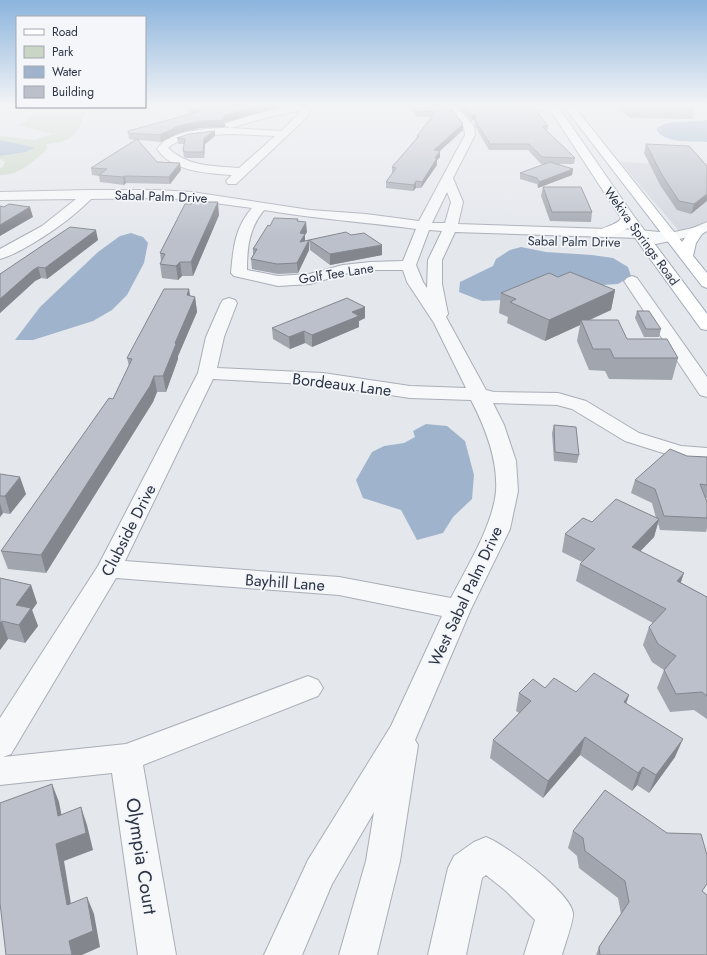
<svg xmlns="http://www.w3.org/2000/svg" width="707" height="955" viewBox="0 0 707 955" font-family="Jost,sans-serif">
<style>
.built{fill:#d2d6de}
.green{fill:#c9d6c5}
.water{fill:#9fb4cc}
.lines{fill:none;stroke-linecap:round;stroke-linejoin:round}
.minor-casing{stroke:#a9aeb7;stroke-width:2}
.major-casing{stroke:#a3abb8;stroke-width:2}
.minor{fill:#f7f8fa;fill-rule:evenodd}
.major{fill:#fff;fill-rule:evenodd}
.wall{fill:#a1a5ae}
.shaded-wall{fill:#83868d}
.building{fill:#bbc0ca;stroke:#83868d}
.labels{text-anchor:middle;stroke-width:3.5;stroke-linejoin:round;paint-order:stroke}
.far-street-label{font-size:13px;fill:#2b3445;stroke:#f4f6f9}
.street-label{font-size:16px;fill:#2b3445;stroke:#f4f6f9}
.near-street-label{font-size:19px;fill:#2b3445;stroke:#f4f6f9}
</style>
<rect width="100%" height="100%" fill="#e4e7ec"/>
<path class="built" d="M 620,162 L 707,166 L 707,220 L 694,228 L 680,232 Z"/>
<path class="green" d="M 34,107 L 92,107 C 80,117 84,121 77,131 C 70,142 57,143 46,144 L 47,149 C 34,161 20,175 0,175 L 0,168 L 3,167 L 5,162 L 0,159 L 0,156 L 26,152 L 33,147 L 0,140 L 0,136 L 35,140 L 52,134 L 17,125 L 26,121 Z"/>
<path class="water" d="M 707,120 L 707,142 C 691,141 668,144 657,131 L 657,128 L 666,123 Z
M 0,140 L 33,147 L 34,148 L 26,152 L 0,156 Z
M 131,233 L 143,237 L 148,243 L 144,263 L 127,295 L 112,310 L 93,321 L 33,340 L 15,340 L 40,307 L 98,252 L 120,236 Z
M 521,247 L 546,252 L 592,255 L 613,258 L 628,267 L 631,276 L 618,284 L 588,286 L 504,300 L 482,301 L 459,292 L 460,282 L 493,266 L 496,259 L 510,250 Z
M 426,424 L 447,426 L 465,441 L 474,475 L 472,499 L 453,517 L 443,533 L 417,540 L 401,510 L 363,498 L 356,480 L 372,452 L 384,446 L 404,443 L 415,437 L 413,431 Z"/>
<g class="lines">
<defs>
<path id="minor" d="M 299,105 L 314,106 L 305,119 L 236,184 L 228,184 L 226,181 L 232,175 C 206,173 173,172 157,149 C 168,130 209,128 230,128 L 225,125 L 226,123 L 263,112 ZM 301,110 L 298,115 L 281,131 L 230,128 L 265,118 ZM 232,134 L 275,136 L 239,168 C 214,166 188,167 168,148 C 181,135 214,135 232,134 Z
M 445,105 L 455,105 L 474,126 L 475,135 L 453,178 L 463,202 L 458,224 L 639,230 L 670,233 L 693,228 L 707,222 L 707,231 L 702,234 L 656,244 L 651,243 L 650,239 L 639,238 L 455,232 L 442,260 L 442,284 L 448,314 L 446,317 L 486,390 L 494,392 L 558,393 L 586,401 L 639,433 L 681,446 L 707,448 L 707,460 L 679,458 L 625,441 L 572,409 L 557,405 L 493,403 L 504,425 L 516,461 L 518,491 L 510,529 L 471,609 L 415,740 L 418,745 L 400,861 L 377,955 L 339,955 L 366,861 L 374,812 L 332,884 L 302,955 L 264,955 L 308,860 L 391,726 L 442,616 L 339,595 L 116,578 L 11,754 L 3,757 L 126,744 L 308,676 L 318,680 L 323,688 L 318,696 L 143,765 L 176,955 L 138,955 L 112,773 L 0,785 L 0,718 L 98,566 L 198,373 L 206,337 L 221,303 L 223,300 L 229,298 L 235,300 L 237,303 L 224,337 L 217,368 L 323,373 L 410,386 L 466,388 L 434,323 L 407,282 L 403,270 L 370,270 L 344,274 L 310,284 L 278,286 L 234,276 L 231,273 C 233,249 235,227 252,208 L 192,200 L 156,198 L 91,199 C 71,219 48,235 23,249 C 15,253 8,257 0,259 L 0,249 L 42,226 L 76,199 L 0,200 L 0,192 L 88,190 L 156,190 L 192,192 L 310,210 L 366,214 L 419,221 L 465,135 L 464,127 ZM 447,192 L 451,202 L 445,223 L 432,223 ZM 264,210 C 315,219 365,222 416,229 L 403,261 L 370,262 L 343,265 L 309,274 L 278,276 L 247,270 C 247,248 249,228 264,210 ZM 429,230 L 442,231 L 428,260 L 427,288 L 423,282 L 416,265 ZM 213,379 L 323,385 L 410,398 L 471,400 C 485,427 498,459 496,491 C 493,525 467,567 451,598 L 339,577 L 125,561 Z
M 632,276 L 637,278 L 707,377 L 707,397 L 700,395 L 624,281 L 627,278 Z
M 486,837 C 506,845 570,892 573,913 C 574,920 564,947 562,955 L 524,955 L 535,920 L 506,891 L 486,875 L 482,878 L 466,955 L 428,955 L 448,868 L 454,856 L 474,842 Z"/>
<path id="major" d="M 547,105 L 557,105 L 633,215 L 707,314 L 707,330 L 701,329 L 628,228 C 621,233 608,238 599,236 L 597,233 C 603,225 616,227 621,218 Z
M 563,105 L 573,105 L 682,242 L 692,228 L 697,227 L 702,228 L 704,231 L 696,243 L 693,256 L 707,273 L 707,288 L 702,286 Z"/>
</defs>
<use href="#minor" class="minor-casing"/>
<use href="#major" class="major-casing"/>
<use href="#minor" class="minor"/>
<use href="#major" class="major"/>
</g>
<path class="wall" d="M 197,105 L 279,105 L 280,107 L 226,122 L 224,123 L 225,127 L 200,128 L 179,133 L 161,142 L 138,140 L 157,162 L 181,170 L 170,184 L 126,183 L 124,185 L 100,182 L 99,176 L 92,175 L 91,168 L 136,140 L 129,139 L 128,131 L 190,114 L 189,114 L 188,107 Z
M 410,105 L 448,105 L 463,124 L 463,130 L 440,151 L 440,157 L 437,160 L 437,165 L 421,188 L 416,188 L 413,191 L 386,188 L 386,182 L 392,173 L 392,167 L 416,139 L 417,136 L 432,117 L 416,117 Z
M 456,105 L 533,105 L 535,109 L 548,126 L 547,131 L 575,158 L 574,164 L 556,164 L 573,169 L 572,175 L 538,188 L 537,184 L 520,179 L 520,173 L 546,164 L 541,164 L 528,150 L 489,150 L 476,128 L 474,119 L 472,121 Z
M 617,105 L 691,105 L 695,109 L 693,119 L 630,118 Z
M 215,136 L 205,144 L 204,158 L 186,158 L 184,157 L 183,151 L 184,144 L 178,144 L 177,138 Z
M 646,144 L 707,166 L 691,214 L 677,210 L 660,185 L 644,153 Z
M 543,187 L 592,212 L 591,222 L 550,221 L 541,196 Z
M 219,215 L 193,276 L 182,276 L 178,280 L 162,278 L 160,264 L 161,261 L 160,253 Z
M 298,221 L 307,232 L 305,235 L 305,241 L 309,240 L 309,250 L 298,273 L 278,274 L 252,269 L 251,259 L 253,255 L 253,249 L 270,226 Z
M 351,235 L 382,255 L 330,265 L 310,250 L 309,240 Z
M 98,240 L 47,279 L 41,278 L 35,281 L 0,313 L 0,274 Z
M 558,277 L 615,290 L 611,310 L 590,320 L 627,339 L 678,358 L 672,380 L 609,379 L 605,371 L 589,370 L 577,341 L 580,325 L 545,341 L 507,323 L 508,317 L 499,313 L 501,293 Z
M 189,289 L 190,296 L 195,297 L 197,312 L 178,356 L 178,359 L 166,392 L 157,392 L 153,402 L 46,573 L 8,569 L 1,551 L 113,399 L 129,366 L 127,358 Z
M 365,307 L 365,318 L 359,321 L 359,327 L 312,347 L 305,343 L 290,349 L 273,339 L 272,328 Z
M 637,311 L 661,329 L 659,337 L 644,337 L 635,318 Z
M 554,425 L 579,455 L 577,463 L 554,461 L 552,433 Z
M 687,456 L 707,457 L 707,498 L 706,498 L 707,502 L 707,528 L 706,532 L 660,530 L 658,523 L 654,537 L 640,551 L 680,582 L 707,597 L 707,719 L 694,710 L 670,712 L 657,688 L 664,670 L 652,662 L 643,645 L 649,627 L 653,623 L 576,581 L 580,564 L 582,562 L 562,552 L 565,534 L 592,522 L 656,518 L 652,503 L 631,493 L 635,480 Z
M 0,474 L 26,494 L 10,514 L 3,513 L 0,517 Z
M 0,578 L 31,585 L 37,603 L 32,610 L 38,626 L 25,643 L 8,639 L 0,650 Z
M 545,688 L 576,692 L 629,695 L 626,703 L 675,757 L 649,793 L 637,785 L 632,791 L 580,755 L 543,798 L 490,758 L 493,740 L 519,713 L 516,711 L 519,693 Z
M 573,831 L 703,892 L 707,895 L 707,955 L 596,955 L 599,947 L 621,914 L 618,898 L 579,868 L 577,856 L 568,848 Z"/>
<path class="shaded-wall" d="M 263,105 L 279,105 L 280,107 L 226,122 L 224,123 L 225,127 L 200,128 L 179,133 L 161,142 L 160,135 L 178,126 L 223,118 L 225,115 Z
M 475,114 L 474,119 L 472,121 L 472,116 Z
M 463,124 L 463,130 L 433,157 L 434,150 Z
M 215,131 L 215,136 L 205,144 L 204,158 L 203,152 L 204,138 Z
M 440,151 L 440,157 L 437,160 L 437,165 L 421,188 L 422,182 L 435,158 Z
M 180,163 L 181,170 L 170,184 L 169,177 Z
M 573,169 L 572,175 L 538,188 L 539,182 Z
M 125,176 L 126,183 L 124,185 L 123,177 Z
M 416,181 L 416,188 L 413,191 L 414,185 Z
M 707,194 L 707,201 L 691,214 L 694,204 Z
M 218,202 L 219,215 L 193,276 L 191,262 Z
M 30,207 L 33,217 L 0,236 L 0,225 Z
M 306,222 L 307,232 L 305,235 L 305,244 L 301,252 L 300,233 Z
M 96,230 L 98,240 L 47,279 L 45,268 Z
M 309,240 L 309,250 L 298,273 L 297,263 Z
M 382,245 L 382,255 L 330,265 L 330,254 Z
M 180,262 L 182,276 L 178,280 L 176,266 Z
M 38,267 L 41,278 L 35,281 L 0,313 L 0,299 L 33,270 Z
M 189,289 L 191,304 L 187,295 Z
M 615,290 L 611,310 L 582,323 L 581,320 L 580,325 L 545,341 L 549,320 Z
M 195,297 L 197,312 L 178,356 L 178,359 L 166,392 L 163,376 L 175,343 Z
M 365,307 L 365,318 L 359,321 L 359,327 L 312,347 L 312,335 L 352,312 Z
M 304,331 L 305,343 L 290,349 L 289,337 Z
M 154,376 L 157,392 L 153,402 L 46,573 L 41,555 Z
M 20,477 L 26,494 L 10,514 L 5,496 Z
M 0,503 L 3,513 L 0,517 Z
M 659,519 L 654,537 L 627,565 L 632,547 Z
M 684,573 L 678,591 L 677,581 Z
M 31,585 L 37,603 L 32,610 L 38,626 L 25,643 L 19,625 L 16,605 Z
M 2,621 L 8,639 L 0,650 L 0,623 Z
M 629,695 L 623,713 L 624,702 Z
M 585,737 L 580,755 L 543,798 L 548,781 Z
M 683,739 L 675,757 L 649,793 L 656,775 Z
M 643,767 L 637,785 L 632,791 L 638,773 Z
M 52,784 L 59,802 L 65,833 L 58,816 Z
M 81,807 L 87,825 L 93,850 L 64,861 L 74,922 L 67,905 L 56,844 Z
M 87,897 L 94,914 L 100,947 L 82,955 L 72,955 L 69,941 Z"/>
<path class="building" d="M 197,105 L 263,105 L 225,115 L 223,118 L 224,120 L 200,121 L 178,126 L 160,135 L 128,133 L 128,131 L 201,111 L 188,107 Z
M 413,105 L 448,105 L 463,124 L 434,150 L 440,151 L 435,158 L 437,158 L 422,182 L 416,181 L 414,185 L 386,182 L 396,168 L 392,167 L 419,136 L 417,136 L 436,111 L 416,112 Z
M 462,105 L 533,105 L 535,109 L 548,126 L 542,126 L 575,158 L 542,157 L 529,144 L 490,144 L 476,122 L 475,114 L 472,116 Z
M 629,105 L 691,105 L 695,109 L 632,108 Z
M 215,131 L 204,138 L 203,152 L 186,152 L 183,151 L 185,139 L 177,138 L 189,134 Z
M 137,139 L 157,162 L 180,163 L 169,177 L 125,176 L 123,177 L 99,175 L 107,169 L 91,168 Z
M 646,144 L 689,146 L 707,166 L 707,194 L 694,204 L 679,201 L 662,175 Z
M 550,162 L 573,169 L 539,182 L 537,178 L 520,173 Z
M 543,187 L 581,187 L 592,212 L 552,212 Z
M 194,202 L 218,202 L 191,262 L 180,262 L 176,266 L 160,264 L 165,254 L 160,253 L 185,204 L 191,204 Z
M 9,204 L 30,207 L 0,225 L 0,206 L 4,207 Z
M 274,218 L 298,219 L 297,221 L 306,222 L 300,233 L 305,234 L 300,242 L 309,240 L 297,263 L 277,264 L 251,259 L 257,249 L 253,249 L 268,225 L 270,226 Z
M 70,227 L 96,230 L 45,268 L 38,267 L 33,270 L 0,299 L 0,274 Z
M 346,232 L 351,235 L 364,233 L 382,245 L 330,254 L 309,240 Z
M 570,272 L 615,290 L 549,320 L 510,302 L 516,299 L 501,293 L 549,273 L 558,277 Z
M 164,289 L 189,289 L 187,295 L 195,297 L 175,343 L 176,344 L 163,376 L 154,376 L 150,386 L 41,555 L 1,551 L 109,398 L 113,399 L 132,359 L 127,358 Z
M 347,298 L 365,307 L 352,312 L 359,316 L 312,335 L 304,331 L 289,337 L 272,328 Z
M 637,311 L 649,311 L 661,329 L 646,329 Z
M 581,320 L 618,320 L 627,339 L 667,339 L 678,358 L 614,358 L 610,349 L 593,349 Z
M 554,425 L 576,427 L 579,455 L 555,452 Z
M 670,449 L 687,456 L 707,457 L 707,485 L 700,484 L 707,502 L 707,518 L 664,516 L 655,489 L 635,480 Z
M 0,474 L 20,477 L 5,496 L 0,496 Z
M 616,499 L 659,519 L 632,547 L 684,573 L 677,581 L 707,597 L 707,696 L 702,692 L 676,694 L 664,670 L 676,656 L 658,644 L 649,627 L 666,609 L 580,564 L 595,549 L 565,534 L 583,518 L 592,522 Z
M 0,578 L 31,585 L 16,605 L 31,608 L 19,625 L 2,621 L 0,623 Z
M 594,673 L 629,695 L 624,702 L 683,739 L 656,775 L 643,767 L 638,773 L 585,737 L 548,781 L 493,740 L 531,701 L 519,693 L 533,679 L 545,688 L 554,678 L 576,692 Z
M 52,784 L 58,816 L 81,807 L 86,833 L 56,844 L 67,905 L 87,897 L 93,931 L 69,941 L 72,955 L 6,955 L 0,903 L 0,803 Z
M 605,790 L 667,833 L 701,834 L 707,855 L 707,884 L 702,891 L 707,895 L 707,955 L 600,955 L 599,947 L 629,902 L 625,881 L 585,851 L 583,838 L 573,831 Z"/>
<linearGradient id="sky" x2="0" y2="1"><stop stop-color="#8bb4dd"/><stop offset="0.44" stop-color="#f3f4f6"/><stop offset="1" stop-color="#f3f4f6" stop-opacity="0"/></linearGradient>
<rect width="707" height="239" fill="url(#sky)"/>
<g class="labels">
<g class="far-street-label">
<text transform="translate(161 196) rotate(2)" y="5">Sabal Palm Drive</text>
<text transform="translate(642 236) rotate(54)" y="5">Wekiva Springs Road</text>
<text transform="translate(574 241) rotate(1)" y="5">Sabal Palm Drive</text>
<text transform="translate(336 273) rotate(-9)" y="5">Golf Tee Lane</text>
</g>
<g class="street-label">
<text transform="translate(342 384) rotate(7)" y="6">Bordeaux Lane</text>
<text transform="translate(128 530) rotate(-63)" y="6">Clubside Drive</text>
<text transform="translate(285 582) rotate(4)" y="6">Bayhill Lane</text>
<text transform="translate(465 596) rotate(-65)" y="6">West Sabal Palm Drive</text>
</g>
<g class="near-street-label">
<text transform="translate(142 856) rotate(81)" y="7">Olympia Court</text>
</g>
</g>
<rect x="16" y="16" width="130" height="92" fill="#f4f6f9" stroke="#a4a8b1"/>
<rect x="24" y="29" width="20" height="6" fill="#ffffff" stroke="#a4a8b1"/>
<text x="52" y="36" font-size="12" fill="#2b3445">Road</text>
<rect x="24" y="46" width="20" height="12" fill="#c9d6c5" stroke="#a4a8b1"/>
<text x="52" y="56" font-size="12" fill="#2b3445">Park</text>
<rect x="24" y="66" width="20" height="12" fill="#9fb4cc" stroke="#a4a8b1"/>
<text x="52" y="76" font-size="12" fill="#2b3445">Water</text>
<rect x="24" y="86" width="20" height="12" fill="#bbc0ca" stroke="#a4a8b1"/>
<text x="52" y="96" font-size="12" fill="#2b3445">Building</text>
</svg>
